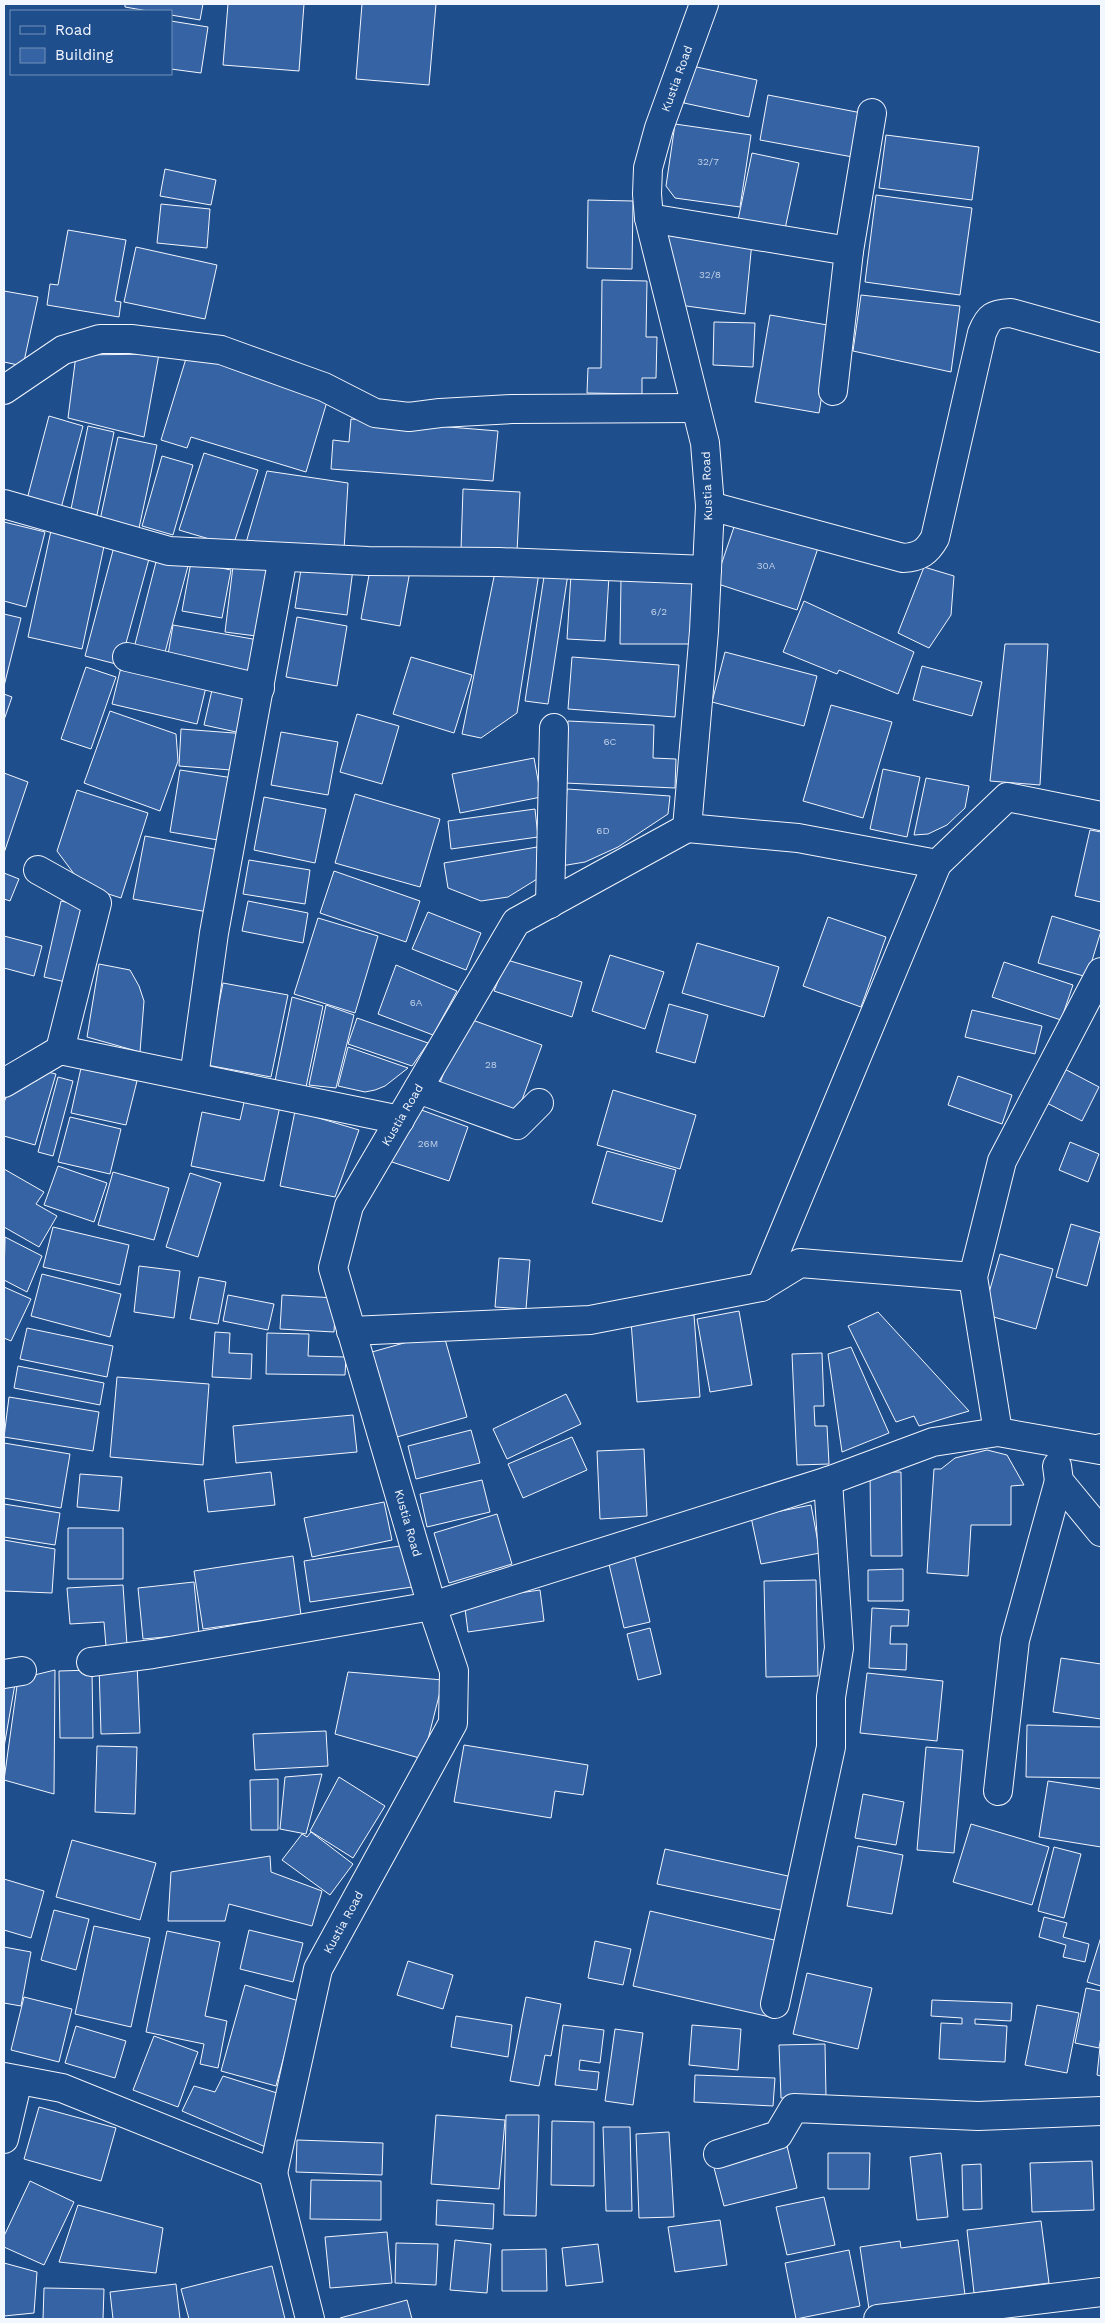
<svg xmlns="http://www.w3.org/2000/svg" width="1105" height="2323" viewBox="0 0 1105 2323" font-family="'Work Sans',sans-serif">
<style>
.building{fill:#3563a3;stroke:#f2f6ff}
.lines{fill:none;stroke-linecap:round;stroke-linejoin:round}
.minor-casing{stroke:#f2f6ff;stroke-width:30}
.minor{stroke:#1f4e8c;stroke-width:28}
.labels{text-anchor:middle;stroke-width:4;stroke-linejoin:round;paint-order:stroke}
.number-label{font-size:10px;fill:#c3d1e8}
.street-label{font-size:12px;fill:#f2f6ff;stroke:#1f4e8c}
</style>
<rect width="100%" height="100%" fill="#1f4e8c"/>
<path class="building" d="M 125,4 L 203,4 L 200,20 L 171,15 L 171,11 L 148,11 L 125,7 Z
M 228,4 L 304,4 L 299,71 L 223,65 Z
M 362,4 L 436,4 L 429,85 L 356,79 Z
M 171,21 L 208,27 L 201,73 L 171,69 Z
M 692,66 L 757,80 L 749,117 L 684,103 Z
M 768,95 L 867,114 L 858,158 L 760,140 Z
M 675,124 L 751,135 L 740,207 L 675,198 L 666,186 Z
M 886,135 L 979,147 L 972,200 L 879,188 Z
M 752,153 L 799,163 L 785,229 L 738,220 Z
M 165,169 L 216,180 L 211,205 L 160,196 Z
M 876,195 L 972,208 L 960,295 L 865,282 Z
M 588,200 L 633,201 L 632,269 L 587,268 Z
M 161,204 L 210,209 L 207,248 L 157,243 Z
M 667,225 L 752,242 L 745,314 L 679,305 L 665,243 Z
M 68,230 L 126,240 L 115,301 L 121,302 L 119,317 L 47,305 L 50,284 L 58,285 Z
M 136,247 L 217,265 L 205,319 L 124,302 Z
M 602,280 L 647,281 L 646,337 L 657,337 L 656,378 L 642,378 L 642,394 L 587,393 L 588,368 L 601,368 Z
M 4,291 L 38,297 L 23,366 L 4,362 Z
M 861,295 L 960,306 L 951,372 L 853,351 Z
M 770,315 L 833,326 L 819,413 L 755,402 Z
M 714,322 L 755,323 L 753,367 L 713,365 Z
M 188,352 L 329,395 L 306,472 L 191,437 L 187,448 L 161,440 Z
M 159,354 L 144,437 L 68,418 L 76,355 Z
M 49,416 L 83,426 L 60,512 L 26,503 Z
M 351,419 L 498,431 L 493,481 L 331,469 L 333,440 L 349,442 Z
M 88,426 L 114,432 L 97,515 L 71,509 Z
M 118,437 L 157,445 L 139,528 L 100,520 Z
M 204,453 L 258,470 L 233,546 L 179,530 Z
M 162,456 L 193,465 L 173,535 L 142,526 Z
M 267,471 L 348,483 L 344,550 L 245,546 Z
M 463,489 L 520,492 L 517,552 L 461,550 Z
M 736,521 L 818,548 L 797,610 L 715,583 Z
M 4,522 L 45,532 L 26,607 L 4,601 Z
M 52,526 L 106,537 L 82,649 L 28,637 Z
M 116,539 L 152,548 L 120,665 L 85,656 Z
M 157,558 L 188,566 L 164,656 L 134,648 Z
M 234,558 L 274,563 L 264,637 L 225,632 Z
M 191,562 L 231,570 L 222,618 L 182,611 Z
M 302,563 L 353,569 L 347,615 L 295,608 Z
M 371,564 L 410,571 L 400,626 L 361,619 Z
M 496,567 L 539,573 L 517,713 L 481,738 L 462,734 Z
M 924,567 L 954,576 L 951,615 L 929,648 L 898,633 Z
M 545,570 L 568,574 L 548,704 L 525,701 Z
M 571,574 L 609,576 L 605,641 L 567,639 Z
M 621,578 L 698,578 L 697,644 L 620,644 Z
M 804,601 L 914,652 L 898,694 L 839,670 L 837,674 L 783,652 Z
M 4,614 L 21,618 L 4,686 Z
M 297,617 L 347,626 L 337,686 L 286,677 Z
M 173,625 L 264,641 L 258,677 L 167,661 Z
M 1005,644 L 1048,644 L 1040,785 L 990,781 Z
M 725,652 L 817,676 L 804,726 L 712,702 Z
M 411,657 L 472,675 L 454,733 L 393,714 Z
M 572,657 L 679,665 L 675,717 L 568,709 Z
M 122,663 L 207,683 L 197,724 L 112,704 Z
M 922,666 L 982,682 L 972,716 L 913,700 Z
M 86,667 L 116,677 L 91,749 L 61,739 Z
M 212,690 L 249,699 L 241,733 L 204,725 Z
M 4,694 L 12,697 L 4,720 Z
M 831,705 L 892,722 L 863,818 L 803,801 Z
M 110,711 L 176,734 L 178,761 L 160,811 L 84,783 Z
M 357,714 L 399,726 L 382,784 L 340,772 Z
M 568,721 L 654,725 L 653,758 L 676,759 L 675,788 L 565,783 Z
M 181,729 L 247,734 L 244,771 L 179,766 Z
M 281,732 L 338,742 L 328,795 L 271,785 Z
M 534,758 L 541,797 L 460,813 L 452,774 Z
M 883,769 L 920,777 L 907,837 L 870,829 Z
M 180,770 L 240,779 L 230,842 L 170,832 Z
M 4,773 L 28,782 L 4,853 Z
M 926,778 L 969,786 L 965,808 L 947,825 L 928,834 L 914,835 Z
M 567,789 L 670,796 L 668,814 L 618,847 L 585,862 L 561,866 Z
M 77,790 L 148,813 L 121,898 L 83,886 L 57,851 Z
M 355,794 L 440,819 L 420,887 L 335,863 Z
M 264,797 L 326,809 L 315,863 L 254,850 Z
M 535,809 L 538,837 L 451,849 L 448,821 Z
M 1090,830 L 1101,832 L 1101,902 L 1075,896 Z
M 145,836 L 219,850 L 208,912 L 133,899 Z
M 537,847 L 542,876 L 508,897 L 481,901 L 448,888 L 444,863 Z
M 249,860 L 310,870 L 305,904 L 243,894 Z
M 334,871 L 420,901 L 406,942 L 320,913 Z
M 4,873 L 19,879 L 10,901 L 4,899 Z
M 61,901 L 86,907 L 70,983 L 44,977 Z
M 248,901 L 308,913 L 303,943 L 242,931 Z
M 428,912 L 481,933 L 466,970 L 412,949 Z
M 1052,916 L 1101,931 L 1087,977 L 1038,963 Z
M 828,917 L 886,937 L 861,1007 L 803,986 Z
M 318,918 L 378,936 L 355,1013 L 294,994 Z
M 4,936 L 42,946 L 34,976 L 4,968 Z
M 697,943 L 779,967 L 764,1017 L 682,993 Z
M 610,955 L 664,972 L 645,1029 L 592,1011 Z
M 507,960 L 582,982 L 572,1017 L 494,991 Z
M 1004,962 L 1073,985 L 1061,1020 L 992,997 Z
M 99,964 L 130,970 L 139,986 L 144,1001 L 140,1052 L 87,1037 Z
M 396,965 L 457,991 L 433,1035 L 378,1014 Z
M 223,983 L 288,995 L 271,1077 L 207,1065 Z
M 292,997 L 323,1006 L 306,1087 L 275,1081 Z
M 669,1004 L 708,1015 L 695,1063 L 656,1052 Z
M 326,1005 L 354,1015 L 336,1088 L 309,1085 Z
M 972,1010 L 1042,1026 L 1035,1054 L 965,1037 Z
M 464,1017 L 542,1045 L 518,1111 L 440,1083 Z
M 357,1018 L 428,1043 L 412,1066 L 348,1044 Z
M 348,1047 L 408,1068 L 385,1086 L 375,1090 L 365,1092 L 338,1086 Z
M 1059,1066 L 1099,1087 L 1082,1121 L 1041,1100 Z
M 81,1068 L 137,1081 L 126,1125 L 71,1113 Z
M 39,1070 L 56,1074 L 35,1145 L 4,1136 L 4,1102 L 11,1087 Z
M 958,1076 L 1012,1095 L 1002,1124 L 948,1105 Z
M 58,1077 L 73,1081 L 53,1156 L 38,1152 Z
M 613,1090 L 696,1115 L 680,1169 L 597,1145 Z
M 245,1098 L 280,1106 L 264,1181 L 191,1166 L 202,1112 L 240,1120 Z
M 416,1108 L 468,1127 L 449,1181 L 383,1159 Z
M 295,1111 L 359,1130 L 335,1197 L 280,1186 Z
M 70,1117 L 121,1129 L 110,1174 L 58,1162 Z
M 1070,1142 L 1099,1154 L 1088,1182 L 1059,1170 Z
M 607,1151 L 676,1170 L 662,1222 L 592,1203 Z
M 58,1166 L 107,1183 L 94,1222 L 44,1205 Z
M 4,1169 L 44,1192 L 36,1204 L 57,1216 L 39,1247 L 4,1227 Z
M 113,1172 L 169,1188 L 154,1240 L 98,1225 Z
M 190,1173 L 221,1183 L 198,1257 L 166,1247 Z
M 1071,1224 L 1101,1233 L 1087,1286 L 1056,1277 Z
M 53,1227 L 129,1245 L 120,1285 L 43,1267 Z
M 5,1237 L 42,1256 L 27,1292 L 4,1280 Z
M 1000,1254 L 1053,1269 L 1036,1329 L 983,1314 Z
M 499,1258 L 530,1260 L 526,1309 L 495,1307 Z
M 139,1266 L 180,1271 L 174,1318 L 134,1312 Z
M 42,1274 L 121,1294 L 110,1337 L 31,1316 Z
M 199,1277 L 226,1282 L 218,1324 L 190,1319 Z
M 4,1287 L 31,1299 L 11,1341 L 4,1338 Z
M 228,1295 L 274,1304 L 268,1330 L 223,1321 Z
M 282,1295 L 336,1298 L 334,1332 L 280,1329 Z
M 739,1311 L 752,1385 L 710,1392 L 697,1319 Z
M 878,1312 L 969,1411 L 919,1426 L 914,1416 L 896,1422 L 848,1326 Z
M 694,1315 L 700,1397 L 637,1402 L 631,1321 Z
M 27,1328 L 113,1346 L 107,1377 L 20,1359 Z
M 215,1332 L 230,1333 L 229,1353 L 252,1354 L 251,1379 L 212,1377 Z
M 443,1332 L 467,1417 L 397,1437 L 372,1352 Z
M 267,1333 L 309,1334 L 308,1356 L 346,1357 L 345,1375 L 266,1374 Z
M 851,1347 L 889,1433 L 842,1452 L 828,1354 Z
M 822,1353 L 824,1406 L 814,1406 L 815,1426 L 827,1426 L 829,1464 L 797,1465 L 792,1354 Z
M 18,1366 L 104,1383 L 100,1405 L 14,1388 Z
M 117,1377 L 209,1384 L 203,1465 L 110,1457 Z
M 566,1394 L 581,1424 L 507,1459 L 493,1429 Z
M 9,1397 L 99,1412 L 93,1451 L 4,1437 Z
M 353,1415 L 357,1452 L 236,1463 L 233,1426 Z
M 471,1430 L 480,1463 L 416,1479 L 408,1446 Z
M 572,1437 L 587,1470 L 523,1498 L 508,1464 Z
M 4,1443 L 70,1454 L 61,1508 L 4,1498 Z
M 644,1449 L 647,1516 L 600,1519 L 597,1451 Z
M 987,1450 L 1007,1455 L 1024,1485 L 1011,1486 L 1011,1525 L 971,1525 L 968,1576 L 927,1573 L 934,1469 L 941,1469 L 955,1458 Z
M 271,1472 L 275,1505 L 208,1512 L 204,1480 Z
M 870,1472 L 901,1472 L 902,1556 L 871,1556 Z
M 80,1474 L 122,1477 L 119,1511 L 77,1507 Z
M 482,1480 L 490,1512 L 427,1527 L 420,1494 Z
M 384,1502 L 392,1540 L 312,1557 L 304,1518 Z
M 4,1504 L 60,1513 L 55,1545 L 4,1537 Z
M 811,1505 L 820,1553 L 761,1564 L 751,1517 Z
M 497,1514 L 512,1564 L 449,1583 L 434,1533 Z
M 68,1528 L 123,1528 L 123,1579 L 68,1579 Z
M 4,1540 L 55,1549 L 52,1593 L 4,1591 Z
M 406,1545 L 412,1587 L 310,1602 L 304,1561 Z
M 634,1554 L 650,1622 L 624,1628 L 608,1560 Z
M 293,1556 L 301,1615 L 203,1629 L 194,1571 Z
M 903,1569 L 903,1601 L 868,1601 L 868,1570 Z
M 816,1580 L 818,1676 L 766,1677 L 764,1581 Z
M 194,1582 L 199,1634 L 143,1639 L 138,1588 Z
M 123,1585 L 127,1645 L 106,1646 L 104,1622 L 70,1624 L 67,1588 Z
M 540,1590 L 544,1621 L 468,1632 L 464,1601 Z
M 872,1608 L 909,1610 L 908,1626 L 891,1626 L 890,1644 L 907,1644 L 906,1670 L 869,1668 Z
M 650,1628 L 661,1674 L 638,1680 L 627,1634 Z
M 1061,1658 L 1101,1664 L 1101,1719 L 1053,1712 Z
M 137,1663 L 140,1733 L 101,1734 L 99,1665 Z
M 55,1670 L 54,1794 L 4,1780 L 18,1679 Z
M 92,1670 L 93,1738 L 60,1738 L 59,1671 Z
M 348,1672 L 443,1680 L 423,1759 L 335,1734 Z
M 867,1673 L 943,1681 L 937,1741 L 860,1733 Z
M 4,1682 L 15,1684 L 4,1747 Z
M 1027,1725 L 1101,1727 L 1101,1778 L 1026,1777 Z
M 326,1731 L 328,1766 L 255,1770 L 253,1734 Z
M 464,1745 L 588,1765 L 583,1795 L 555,1791 L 551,1818 L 454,1802 Z
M 97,1746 L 137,1747 L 135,1814 L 95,1812 Z
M 926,1747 L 963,1750 L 954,1853 L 917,1850 Z
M 322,1774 L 306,1834 L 280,1829 L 285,1777 Z
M 339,1777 L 385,1806 L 353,1858 L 310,1831 Z
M 278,1779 L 278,1830 L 251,1830 L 250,1780 Z
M 1048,1781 L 1101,1789 L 1101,1847 L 1039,1837 Z
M 863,1794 L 904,1802 L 896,1845 L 855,1838 Z
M 971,1824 L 1049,1847 L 1032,1905 L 953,1882 Z
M 311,1832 L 353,1864 L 330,1895 L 282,1860 L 302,1834 L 307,1837 Z
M 72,1840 L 156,1863 L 140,1920 L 56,1897 Z
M 858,1846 L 903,1855 L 892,1914 L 847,1906 Z
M 1054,1847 L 1081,1854 L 1064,1918 L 1038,1911 Z
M 665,1849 L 797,1878 L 790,1912 L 657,1884 Z
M 270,1856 L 271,1872 L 322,1891 L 312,1926 L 229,1904 L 225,1921 L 168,1921 L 171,1872 Z
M 4,1879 L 44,1891 L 31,1938 L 4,1930 Z
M 54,1910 L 89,1919 L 76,1970 L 41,1960 Z
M 650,1911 L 787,1943 L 770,2017 L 633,1986 Z
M 1044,1917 L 1067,1923 L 1063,1937 L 1089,1944 L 1085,1962 L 1063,1957 L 1066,1945 L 1039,1937 Z
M 94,1926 L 150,1938 L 131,2027 L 75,2014 Z
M 249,1930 L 303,1943 L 293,1982 L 240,1969 Z
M 167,1931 L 220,1942 L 205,2016 L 227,2021 L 218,2068 L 200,2064 L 204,2044 L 146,2032 Z
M 1101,1937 L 1101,1986 L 1087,1982 Z
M 595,1941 L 631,1949 L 623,1985 L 588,1978 Z
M 4,1947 L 31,1952 L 21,2006 L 4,2003 Z
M 408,1961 L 453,1975 L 443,2009 L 397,1995 Z
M 807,1973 L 872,1988 L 858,2049 L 793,2034 Z
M 245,1985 L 299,2001 L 276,2086 L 221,2071 Z
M 1086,1988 L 1101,1991 L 1101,2037 L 1099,2048 L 1075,2043 Z
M 24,1997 L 72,2009 L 59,2062 L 11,2050 Z
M 526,1997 L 561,2004 L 551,2056 L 545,2055 L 539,2086 L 510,2081 Z
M 932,2000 L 1012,2003 L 1011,2021 L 975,2019 L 975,2024 L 1007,2026 L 1005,2062 L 939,2059 L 941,2023 L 962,2024 L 962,2018 L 931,2016 Z
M 1037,2005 L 1079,2013 L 1067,2073 L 1025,2065 Z
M 456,2016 L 512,2025 L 508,2057 L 451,2047 Z
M 563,2025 L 604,2030 L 600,2063 L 580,2060 L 579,2070 L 599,2072 L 597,2090 L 555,2085 Z
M 692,2025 L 741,2029 L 738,2070 L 689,2065 Z
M 76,2026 L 126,2041 L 115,2078 L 65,2063 Z
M 615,2029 L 643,2033 L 633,2105 L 605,2101 Z
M 154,2036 L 198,2052 L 178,2107 L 133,2090 Z
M 825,2044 L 826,2097 L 781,2098 L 779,2045 Z
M 1100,2047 L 1101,2047 L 1101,2076 L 1097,2075 Z
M 695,2075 L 775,2078 L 773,2106 L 694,2102 Z
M 223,2076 L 277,2093 L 268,2148 L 182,2111 L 194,2086 L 215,2092 Z
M 39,2107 L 116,2128 L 101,2181 L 24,2159 Z
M 436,2115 L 505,2120 L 499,2189 L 431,2184 Z
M 506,2115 L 539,2115 L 536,2216 L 504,2215 Z
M 552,2121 L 594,2122 L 594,2186 L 551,2185 Z
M 603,2127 L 630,2127 L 632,2211 L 606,2211 Z
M 669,2132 L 674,2217 L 639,2218 L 636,2134 Z
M 297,2140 L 383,2143 L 382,2175 L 296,2172 Z
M 787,2146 L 797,2188 L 724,2206 L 713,2164 Z
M 828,2153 L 870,2153 L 869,2189 L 828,2189 Z
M 941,2153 L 948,2217 L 917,2220 L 910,2157 Z
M 1092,2161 L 1094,2210 L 1032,2212 L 1030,2163 Z
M 981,2164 L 982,2209 L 963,2210 L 962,2165 Z
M 311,2180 L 381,2181 L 381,2220 L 310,2219 Z
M 30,2181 L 74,2202 L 44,2265 L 4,2247 L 4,2236 Z
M 824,2197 L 835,2245 L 787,2255 L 776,2207 Z
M 437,2200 L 494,2204 L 493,2229 L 436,2225 Z
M 78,2205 L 163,2228 L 156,2273 L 59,2262 Z
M 720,2220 L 727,2265 L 675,2272 L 668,2227 Z
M 1041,2221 L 1049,2283 L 974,2293 L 967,2230 Z
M 387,2232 L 392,2283 L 330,2288 L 325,2237 Z
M 455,2240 L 491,2244 L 487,2293 L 450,2290 Z
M 958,2240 L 965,2295 L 869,2309 L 860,2247 L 900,2241 L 901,2248 Z
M 396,2243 L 438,2244 L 436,2285 L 395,2283 Z
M 598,2244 L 603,2282 L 566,2286 L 562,2248 Z
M 546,2249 L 547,2291 L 502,2291 L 502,2250 Z
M 849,2250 L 860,2306 L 796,2319 L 785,2263 Z
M 4,2263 L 37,2272 L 34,2313 L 4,2316 Z
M 272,2266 L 285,2319 L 189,2319 L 181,2289 Z
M 176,2284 L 180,2319 L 113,2319 L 110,2292 Z
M 44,2288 L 104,2289 L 103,2319 L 43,2319 Z
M 407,2300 L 412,2319 L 341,2319 L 340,2318 Z"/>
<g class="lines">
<defs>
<g id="minor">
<path d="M 649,218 L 849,251 L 833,391"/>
<path d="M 849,251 L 872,113"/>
<path d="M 4,390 L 63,350 L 100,339 L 131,339 L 221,350 L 324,387 L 375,413 L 409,417 L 440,413 L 512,409 L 696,408"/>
<path d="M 4,504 L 169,551 L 368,561 L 499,562 L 707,570"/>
<path d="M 710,506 L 903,558 C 920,557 927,552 935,538 L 982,333 C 989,316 993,314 1011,313 L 1101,338"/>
<path d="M 127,657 L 260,688"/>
<path id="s1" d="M 687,828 L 704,631 L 710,506 L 705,443 L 649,218 L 647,194 L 648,168 L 659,128 L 704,4"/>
<path d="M 687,828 L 798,838 L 937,864 L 1007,797 L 1101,816"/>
<path d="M 38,870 L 97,903 L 60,1050"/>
<path d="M 550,904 L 554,728"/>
<path d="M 194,1077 L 214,933 L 283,557"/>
<path d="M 4,1083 L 60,1050 L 400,1120"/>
<path d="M 418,1089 L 517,1125 L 539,1103"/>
<path d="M 761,1287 L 937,864"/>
<path d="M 351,1331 L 590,1320 L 761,1287 L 800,1263 L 973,1277"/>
<path d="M 998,1432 L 973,1277 L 1002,1161 L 1101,972"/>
<path d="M 1057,1466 L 1059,1481 L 1101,1532"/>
<path d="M 91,1662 L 153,1654 L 432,1606 L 828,1481 L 933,1442 L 998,1432 L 1100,1450 L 1101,1448"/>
<path d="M 4,1674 L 22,1671"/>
<path d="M 998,1791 L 1015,1640 L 1059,1481"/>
<path d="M 775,2004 L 831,1747 L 831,1697 L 839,1648 L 828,1481"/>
<path d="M 4,2077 L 62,2088 L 273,2173 L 310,2319"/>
<path d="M 4,2139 L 18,2080"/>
<path d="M 718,2154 L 778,2135 L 794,2108 L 978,2116 L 1101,2111"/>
<path id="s2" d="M 273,2173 L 318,1969 L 453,1723 L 454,1671 L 432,1606 L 333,1268 L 349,1206 L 516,922 L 687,828"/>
<path d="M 878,2319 L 1101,2292"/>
</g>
</defs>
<use href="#minor" class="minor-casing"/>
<use href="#minor" class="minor"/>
</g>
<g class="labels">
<g class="number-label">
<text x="708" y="165">32/7</text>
<text x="710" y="278">32/8</text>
<text x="766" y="569">30A</text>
<text x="659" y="615">6/2</text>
<text x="610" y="745">6C</text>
<text x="603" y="834">6D</text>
<text x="416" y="1006">6A</text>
<text x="491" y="1068">28</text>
<text x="428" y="1147">26M</text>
</g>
<g class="street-label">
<text dy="4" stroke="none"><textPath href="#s1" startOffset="762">Kustia Road</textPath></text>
<text transform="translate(707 486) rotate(-92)" y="4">Kustia Road</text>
<text dy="4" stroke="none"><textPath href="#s2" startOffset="1132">Kustia Road</textPath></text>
<text transform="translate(408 1523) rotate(74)" y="4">Kustia Road</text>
<text dy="4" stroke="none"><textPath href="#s2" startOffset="262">Kustia Road</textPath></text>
</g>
</g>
<rect width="1105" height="2323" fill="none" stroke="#f2f6ff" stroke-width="10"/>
<rect x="10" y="10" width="162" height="65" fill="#1f4e8c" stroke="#7391ba"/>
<rect x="20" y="26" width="25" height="8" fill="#1f4e8c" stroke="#7391ba"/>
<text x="55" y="35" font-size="15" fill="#f2f6ff">Road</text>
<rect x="20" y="48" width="25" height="15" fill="#3563a3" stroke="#7391ba"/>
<text x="55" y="60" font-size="15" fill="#f2f6ff">Building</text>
</svg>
